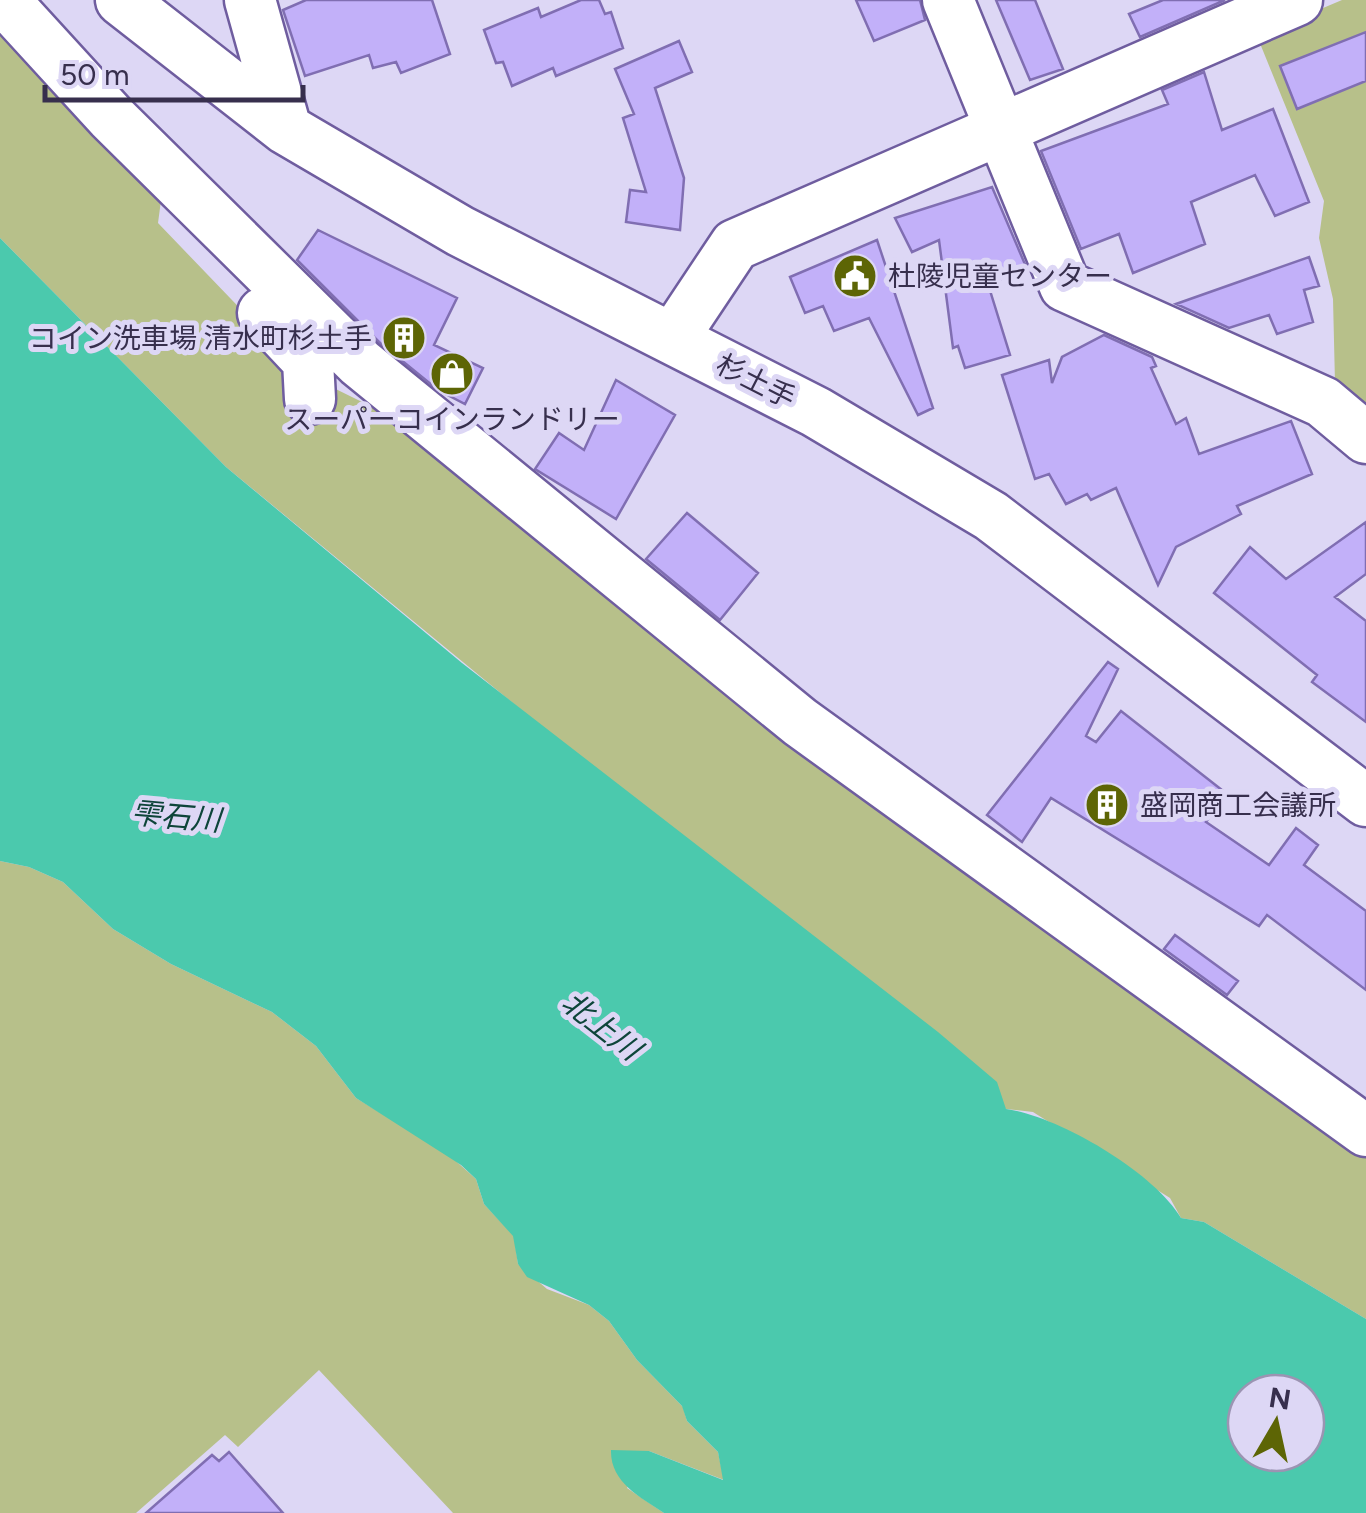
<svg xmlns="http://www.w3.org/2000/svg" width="1366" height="1513" viewBox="0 0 1366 1513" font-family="Figtree,'Noto Sans JP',sans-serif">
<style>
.green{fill:#b7c08a}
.water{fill:#4bc9ad;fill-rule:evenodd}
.building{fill:#c2b0f9;stroke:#806eb2;stroke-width:2.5}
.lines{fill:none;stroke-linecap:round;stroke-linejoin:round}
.minor-casing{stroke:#6f5d9f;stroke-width:55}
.minor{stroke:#fff;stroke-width:50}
.labels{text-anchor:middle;stroke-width:10;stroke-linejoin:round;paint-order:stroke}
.poi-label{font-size:28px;fill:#372f4d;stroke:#ddd7f5;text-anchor:start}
.street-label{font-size:28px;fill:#372f4d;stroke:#ddd7f5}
.water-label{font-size:30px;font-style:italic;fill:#0e453a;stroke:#ddd7f5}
</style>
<rect width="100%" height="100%" fill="#ddd7f5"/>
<path class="green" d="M 1342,0 L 1366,0 L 1366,414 L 1335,383 L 1333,299 L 1319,238 L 1324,201 L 1257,36 Z
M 0,19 L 162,193 L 158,223 L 301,372 L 409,425 L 1366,1150 L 1366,1319 L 1204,1222 L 1181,1218 L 1170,1198 L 1033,1112 L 1006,1109 L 226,467 L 0,238 Z
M 0,861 L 29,867 L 63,882 L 113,929 L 171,964 L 272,1012 L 316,1046 L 356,1098 L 448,1154 L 476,1179 L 484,1204 L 514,1236 L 518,1264 L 547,1289 L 589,1305 L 609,1321 L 637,1360 L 683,1407 L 687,1421 L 718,1452 L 724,1480 L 649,1451 L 627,1488 L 664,1513 L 453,1513 L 319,1370 L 238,1447 L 225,1435 L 136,1513 L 0,1513 Z"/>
<path class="water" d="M 0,238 L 226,467 L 462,663 L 938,1032 L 997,1082 L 1006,1109 C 1058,1116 1154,1172 1181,1218 L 1204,1222 L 1366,1319 L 1366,1513 L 664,1513 C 640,1497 610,1482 611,1450 L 649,1451 L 723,1480 L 718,1452 L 687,1421 L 682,1406 L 637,1360 L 609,1321 L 589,1305 L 527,1277 L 518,1264 L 513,1236 L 484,1204 L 476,1179 L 461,1165 L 356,1098 L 316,1046 L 272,1012 L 171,964 L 113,929 L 63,882 L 29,867 L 0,861 ZM 1246,1393 L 1306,1393 L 1306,1453 L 1246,1453 Z"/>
<path class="building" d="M 306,0 L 432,0 L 450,54 L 401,73 L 396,62 L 373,68 L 369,55 L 305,76 L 283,10 Z
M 581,0 L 599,0 L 605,14 L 611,12 L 623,48 L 556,76 L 553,68 L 512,86 L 503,62 L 496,63 L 484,30 L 538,8 L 541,17 Z
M 856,0 L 920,0 L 925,20 L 874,41 Z
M 996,0 L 1035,0 L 1063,69 L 1030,80 Z
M 1163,0 L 1225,0 L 1140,37 L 1129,14 Z
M 1366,32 L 1366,81 L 1297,109 L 1280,66 Z
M 679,41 L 692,72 L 655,88 L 684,178 L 680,230 L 626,222 L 630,190 L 646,192 L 623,118 L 634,114 L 615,69 Z
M 1204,72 L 1222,130 L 1273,109 L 1309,202 L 1275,216 L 1255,175 L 1191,202 L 1205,244 L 1133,273 L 1119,234 L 1081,249 L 1041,151 L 1168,104 L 1162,90 Z
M 992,187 L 1027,269 L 988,284 L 1010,355 L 965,368 L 958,346 L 953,348 L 939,240 L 912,252 L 895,218 Z
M 318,230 L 457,298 L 434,345 L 483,368 L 465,404 L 438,390 L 379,342 L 297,260 Z
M 877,240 L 933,408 L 918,415 L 869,318 L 834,331 L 823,306 L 805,313 L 790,277 Z
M 1309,257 L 1319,286 L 1304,290 L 1313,322 L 1277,334 L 1269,315 L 1229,328 L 1176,304 Z
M 1104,335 L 1152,357 L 1156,366 L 1151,368 L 1176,424 L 1186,418 L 1199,454 L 1291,421 L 1312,474 L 1237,506 L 1241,514 L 1176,547 L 1158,585 L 1116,488 L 1091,500 L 1087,494 L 1066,504 L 1049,474 L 1035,479 L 1002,375 L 1049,360 L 1052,383 L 1062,357 Z
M 616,380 L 675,415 L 616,519 L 535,469 L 559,433 L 584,450 Z
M 687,513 L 758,573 L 720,620 L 646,559 Z
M 1366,522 L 1366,574 L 1335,597 L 1366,621 L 1366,722 L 1312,682 L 1317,675 L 1214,593 L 1250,547 L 1286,579 Z
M 1108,662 L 1118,669 L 1086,736 L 1096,742 L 1121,711 L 1227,794 L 1206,822 L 1269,865 L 1296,828 L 1318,845 L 1304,865 L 1366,911 L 1366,990 L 1267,915 L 1259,926 L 1051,798 L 1022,842 L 987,815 Z
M 1175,935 L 1238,981 L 1227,995 L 1164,949 Z
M 229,1452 L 283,1513 L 146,1513 L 212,1455 L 219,1461 Z"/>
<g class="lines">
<defs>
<path id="minor" d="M 4,0 L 111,117 L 360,363 L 800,722 L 1366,1131
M 121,0 L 286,129 L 460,231 L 816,412 L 991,516 L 1366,801
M 250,0 L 286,129
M 948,0 L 1065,286 L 1323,402 L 1366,438
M 263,313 L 308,361 L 310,399
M 673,338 L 735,245 L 1297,0"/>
</defs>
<use href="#minor" class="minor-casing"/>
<use href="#minor" class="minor"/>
</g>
<defs>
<symbol id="civic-disc" viewBox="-11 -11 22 22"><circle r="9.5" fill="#5d6505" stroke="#ddd7f5"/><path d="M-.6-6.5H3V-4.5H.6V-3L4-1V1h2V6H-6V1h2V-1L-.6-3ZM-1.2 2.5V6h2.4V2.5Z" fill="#fff"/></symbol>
<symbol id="building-disc" viewBox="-11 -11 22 22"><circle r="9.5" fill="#5d6505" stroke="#ddd7f5"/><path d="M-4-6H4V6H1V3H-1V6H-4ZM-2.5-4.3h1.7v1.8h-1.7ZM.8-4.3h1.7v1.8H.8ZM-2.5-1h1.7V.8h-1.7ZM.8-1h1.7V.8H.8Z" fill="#fff"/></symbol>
<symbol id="shop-disc" viewBox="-11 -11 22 22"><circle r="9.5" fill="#5d6505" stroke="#ddd7f5"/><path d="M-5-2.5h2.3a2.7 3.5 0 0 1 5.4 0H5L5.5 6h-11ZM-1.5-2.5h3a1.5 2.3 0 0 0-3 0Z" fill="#fff"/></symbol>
</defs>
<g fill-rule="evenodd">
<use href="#civic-disc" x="830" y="251" width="50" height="50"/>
<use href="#building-disc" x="379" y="313" width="50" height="50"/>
<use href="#shop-disc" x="427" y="349" width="50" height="50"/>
<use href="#building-disc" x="1082" y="780" width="50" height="50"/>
</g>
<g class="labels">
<g class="poi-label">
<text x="888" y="286">杜陵児童センター</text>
<text x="372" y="348" text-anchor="end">コイン洗車場 清水町杉土手</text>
<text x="452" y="429" text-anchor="middle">スーパーコインランドリー</text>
<text x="1140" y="815">盛岡商工会議所</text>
</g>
<g class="street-label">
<text transform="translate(756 381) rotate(27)" y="10">杉土手</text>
</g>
<g class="water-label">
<text transform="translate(176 817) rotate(5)" y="10">雫石川</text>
<text transform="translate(601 1026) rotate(38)" y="10">北上川</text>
</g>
</g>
<g transform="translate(1276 1423) rotate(9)"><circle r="48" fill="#ddd7f5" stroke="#9b94b2" stroke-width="2.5"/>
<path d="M0-8L18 38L0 25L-18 38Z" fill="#5d6505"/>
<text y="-15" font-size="28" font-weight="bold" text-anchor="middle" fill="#372f4d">N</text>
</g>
<path d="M45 85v15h258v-15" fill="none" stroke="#372f4d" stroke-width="5"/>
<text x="60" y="85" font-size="30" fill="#372f4d" stroke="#ddd7f5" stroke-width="8" paint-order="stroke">50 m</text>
</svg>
